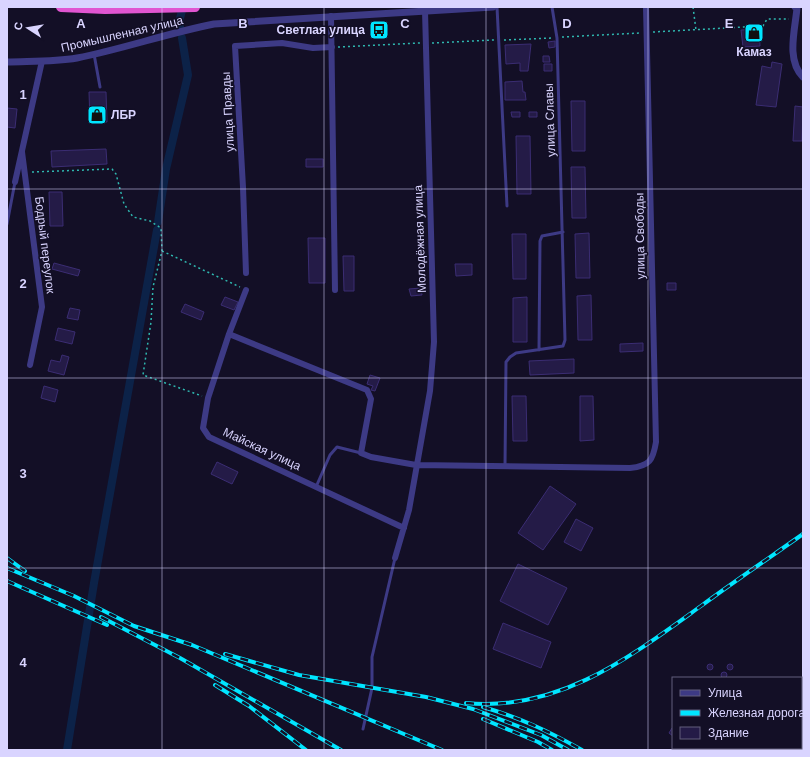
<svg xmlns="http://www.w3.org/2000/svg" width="810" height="757" viewBox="0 0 810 757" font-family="Arial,sans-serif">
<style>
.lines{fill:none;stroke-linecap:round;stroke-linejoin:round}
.canal{stroke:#0c2248;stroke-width:8}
.building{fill:#241b47;stroke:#3b2d73}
.path{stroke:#2fb8b0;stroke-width:1.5;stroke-dasharray:2 3;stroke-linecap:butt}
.service{stroke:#3d3a85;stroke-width:3}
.minor{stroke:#3d3a85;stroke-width:6}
.tertiary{stroke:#3d3a85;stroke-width:7}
.trunk{stroke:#e055d1;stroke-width:10}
.rail-casing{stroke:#00e5ff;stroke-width:4}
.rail{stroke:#130f26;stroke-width:2.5;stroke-dasharray:8;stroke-linecap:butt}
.grid{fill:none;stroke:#d9d4ff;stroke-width:1;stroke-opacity:0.55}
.labels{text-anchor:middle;stroke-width:3;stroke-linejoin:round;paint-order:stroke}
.poi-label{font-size:12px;font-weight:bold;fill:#d9d4ff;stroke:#130f26;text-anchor:end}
.street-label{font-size:12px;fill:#d9d4ff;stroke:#130f26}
.grid-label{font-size:13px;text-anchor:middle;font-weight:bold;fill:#d9d4ff;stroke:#130f26;stroke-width:3;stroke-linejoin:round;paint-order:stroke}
</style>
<rect width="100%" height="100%" fill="#130f26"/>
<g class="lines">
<path class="canal" d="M 180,27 L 179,22 L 183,7
M 158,222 L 166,169 L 188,75 L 182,38
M 67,750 L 94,583 L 157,230"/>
</g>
<path class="building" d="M 759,29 L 760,46 L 743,47 L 741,30 Z
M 555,41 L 555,47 L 549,48 L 548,42 Z
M 531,44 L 528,71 L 520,71 L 520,63 L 506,64 L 505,45 Z
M 543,56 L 549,56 L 550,62 L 543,62 Z
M 772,62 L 782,64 L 776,107 L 756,105 L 762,66 L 771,68 Z
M 544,64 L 552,64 L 552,71 L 544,71 Z
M 522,81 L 523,92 L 525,92 L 526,100 L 505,100 L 505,82 Z
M 89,92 L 106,92 L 107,122 L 90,122 Z
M 571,101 L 585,101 L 585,151 L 572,151 Z
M 795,106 L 803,107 L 802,141 L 793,141 Z
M 7,108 L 17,109 L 15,128 L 7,127 Z
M 511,112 L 520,112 L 520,117 L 512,117 Z
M 529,112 L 537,112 L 537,117 L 529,117 Z
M 516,136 L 530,136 L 531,194 L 517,194 Z
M 106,149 L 107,164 L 52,167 L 51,151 Z
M 306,159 L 323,159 L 323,167 L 306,167 Z
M 571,167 L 585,167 L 586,218 L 572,218 Z
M 49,192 L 62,192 L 63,226 L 50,226 Z
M 589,233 L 590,278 L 576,278 L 575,234 Z
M 512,234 L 526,234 L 526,279 L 513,279 Z
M 308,238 L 325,238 L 325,283 L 309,283 Z
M 343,256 L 354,256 L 354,291 L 344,291 Z
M 54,263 L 80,270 L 78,276 L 52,269 Z
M 455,264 L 472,264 L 472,275 L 456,276 Z
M 667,283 L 676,283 L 676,290 L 667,290 Z
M 421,288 L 422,295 L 411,296 L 409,289 Z
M 591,295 L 592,340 L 578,340 L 577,296 Z
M 225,297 L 238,302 L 234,310 L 221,305 Z
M 527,297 L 527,342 L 513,342 L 513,298 Z
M 185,304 L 204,312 L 201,320 L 181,312 Z
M 70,308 L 80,310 L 78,320 L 67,318 Z
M 58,328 L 75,332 L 72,344 L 55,340 Z
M 643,343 L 643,351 L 620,352 L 620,344 Z
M 62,355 L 69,357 L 64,375 L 48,371 L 51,360 L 60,362 Z
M 574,359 L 574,373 L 530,375 L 529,361 Z
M 370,375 L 380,378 L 375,391 L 371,390 L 373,386 L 367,384 Z
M 44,386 L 58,390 L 55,402 L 41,398 Z
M 512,396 L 526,396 L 527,441 L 513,441 Z
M 580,396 L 593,396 L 594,440 L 580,441 Z
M 217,462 L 238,472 L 232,484 L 211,474 Z
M 550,486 L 576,504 L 543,550 L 518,533 Z
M 576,519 L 593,528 L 581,551 L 564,542 Z
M 518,564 L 567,588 L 548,625 L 500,601 Z
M 503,623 L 551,642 L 541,668 L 493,649 Z
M707 667a3 3 0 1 1 6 0a3 3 0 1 1-6 0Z
M727 667a3 3 0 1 1 6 0a3 3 0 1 1-6 0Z
M721 675a3 3 0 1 1 6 0a3 3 0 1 1-6 0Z
M 672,728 L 673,728 L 673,736 L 669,733 Z"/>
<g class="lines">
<path class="path" d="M 693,7 L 696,30
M 653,32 L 763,26 L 767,19 L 789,19
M 562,37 L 640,33
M 504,40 L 552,38
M 432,43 L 494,40
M 338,47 L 420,43
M 32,172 L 112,169 L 116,174 L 124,204 L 133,217 L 150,221 L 161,228 L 162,251 L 153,287 L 151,322 L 143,375 L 202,396
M 162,251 L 240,287"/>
<path class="service" d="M 497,7 L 507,206
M 94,54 L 100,87
M 7,224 L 15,182
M 539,350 L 540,241 L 542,236 L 563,232
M 505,466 L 506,362 L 510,357 L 516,353 L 563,346 L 565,340 L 557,38 L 552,7
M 316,487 L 330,455 L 337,447 L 361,453
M 363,729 L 372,688 L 372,657 L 395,558"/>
<path class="minor" d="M 331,16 L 335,290
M 22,152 L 42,307 L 30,365
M 15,182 L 42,61
M 246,273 L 243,187 L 235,46 L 282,43 L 313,48 L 332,47
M 229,334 L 246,290
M 404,528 L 209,437 L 203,428 L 208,398 L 229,334 L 367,390 L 371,399 L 361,453 L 371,457 L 416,465 L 630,468 C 650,466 653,460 656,442 L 646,7
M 395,558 L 409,510 L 430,391 L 434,342 L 425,11"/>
<path class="tertiary" d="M 795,7 L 797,8 C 795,30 786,60 803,77
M 7,62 C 30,61 54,62 77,58 C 123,49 168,33 214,24 L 493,7"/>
<path class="trunk" d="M 61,7 L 105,9 L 195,7"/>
<defs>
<path id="rail" d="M 7,558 L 25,571
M 7,568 L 74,596 L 134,626 L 192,645 L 442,750
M 7,581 L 107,625
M 101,617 L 180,658 L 341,750
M 225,654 L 299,675 L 426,697 L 473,709 L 541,735 L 568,750
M 215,685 L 249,706 L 306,750
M 466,703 C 559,712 630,657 701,606 C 735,581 769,558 803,534
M 483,707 C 521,718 548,731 582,750
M 483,719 L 538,742 L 552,750"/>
</defs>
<use href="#rail" class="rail-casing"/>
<use href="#rail" class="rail"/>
</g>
<path class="grid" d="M 162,7 L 162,750M 324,7 L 324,750M 486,7 L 486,750M 648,7 L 648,750M 7,189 L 803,189M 7,378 L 803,378M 7,568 L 803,568"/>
<defs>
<symbol id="bus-square" viewBox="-11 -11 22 22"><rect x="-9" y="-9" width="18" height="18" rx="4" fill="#00e5ff" stroke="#130f26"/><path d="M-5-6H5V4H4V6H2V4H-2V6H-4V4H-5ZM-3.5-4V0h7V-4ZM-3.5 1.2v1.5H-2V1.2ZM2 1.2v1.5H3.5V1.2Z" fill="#111"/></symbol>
<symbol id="shop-square" viewBox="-11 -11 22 22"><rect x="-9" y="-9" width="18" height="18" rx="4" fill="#00e5ff" stroke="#130f26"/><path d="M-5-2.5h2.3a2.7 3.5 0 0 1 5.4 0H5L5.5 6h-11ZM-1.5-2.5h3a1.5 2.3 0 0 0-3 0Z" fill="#111"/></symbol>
</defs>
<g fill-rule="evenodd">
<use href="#bus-square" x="368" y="19" width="22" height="22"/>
<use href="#shop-square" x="743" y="22" width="22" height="22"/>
<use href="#shop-square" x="86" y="104" width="22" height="22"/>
</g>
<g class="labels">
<g class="poi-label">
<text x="365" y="34">Светлая улица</text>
<text x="754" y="56" text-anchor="middle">Камаз</text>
<text x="111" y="119" text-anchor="start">ЛБР</text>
</g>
<g class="street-label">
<text transform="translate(122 34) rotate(-13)" y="4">Промышленная улица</text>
<text transform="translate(228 112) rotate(-93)" y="4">улица Правды</text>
<text transform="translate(550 120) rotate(-92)" y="4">улица Славы</text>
<text transform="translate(640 236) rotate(-91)" y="4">улица Свободы</text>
<text transform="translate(420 239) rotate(-92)" y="4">Молодёжная улица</text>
<text transform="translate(45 245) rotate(83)" y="4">Бодрый переулок</text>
<text transform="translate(262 449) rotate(25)" y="4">Майская улица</text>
</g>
</g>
<g class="grid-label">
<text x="81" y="28">A</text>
<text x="243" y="28">B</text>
<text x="405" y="28">C</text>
<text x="567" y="28">D</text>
<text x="729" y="28">E</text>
<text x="23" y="99">1</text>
<text x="23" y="288">2</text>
<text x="23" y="478">3</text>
<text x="23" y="667">4</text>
</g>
<rect width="810" height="757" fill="none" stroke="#d9d4ff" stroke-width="16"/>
<rect x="672" y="677" width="130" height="72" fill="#130f26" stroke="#625e7d"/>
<rect x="680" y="690" width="20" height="6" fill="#3d3a85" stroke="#625e7d"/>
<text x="708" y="697" font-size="12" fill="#d9d4ff">Улица</text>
<rect x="680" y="710" width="20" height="6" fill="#00e5ff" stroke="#625e7d"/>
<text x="708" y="717" font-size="12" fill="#d9d4ff">Железная дорога</text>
<rect x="680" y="727" width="20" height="12" fill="#241b47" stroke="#625e7d"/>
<text x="708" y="737" font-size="12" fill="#d9d4ff">Здание</text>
<g transform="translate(28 28) rotate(282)" stroke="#130f26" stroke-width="3" paint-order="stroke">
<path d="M0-3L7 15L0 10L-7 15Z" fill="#d9d4ff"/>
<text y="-6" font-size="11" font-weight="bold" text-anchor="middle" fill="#d9d4ff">С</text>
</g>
</svg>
